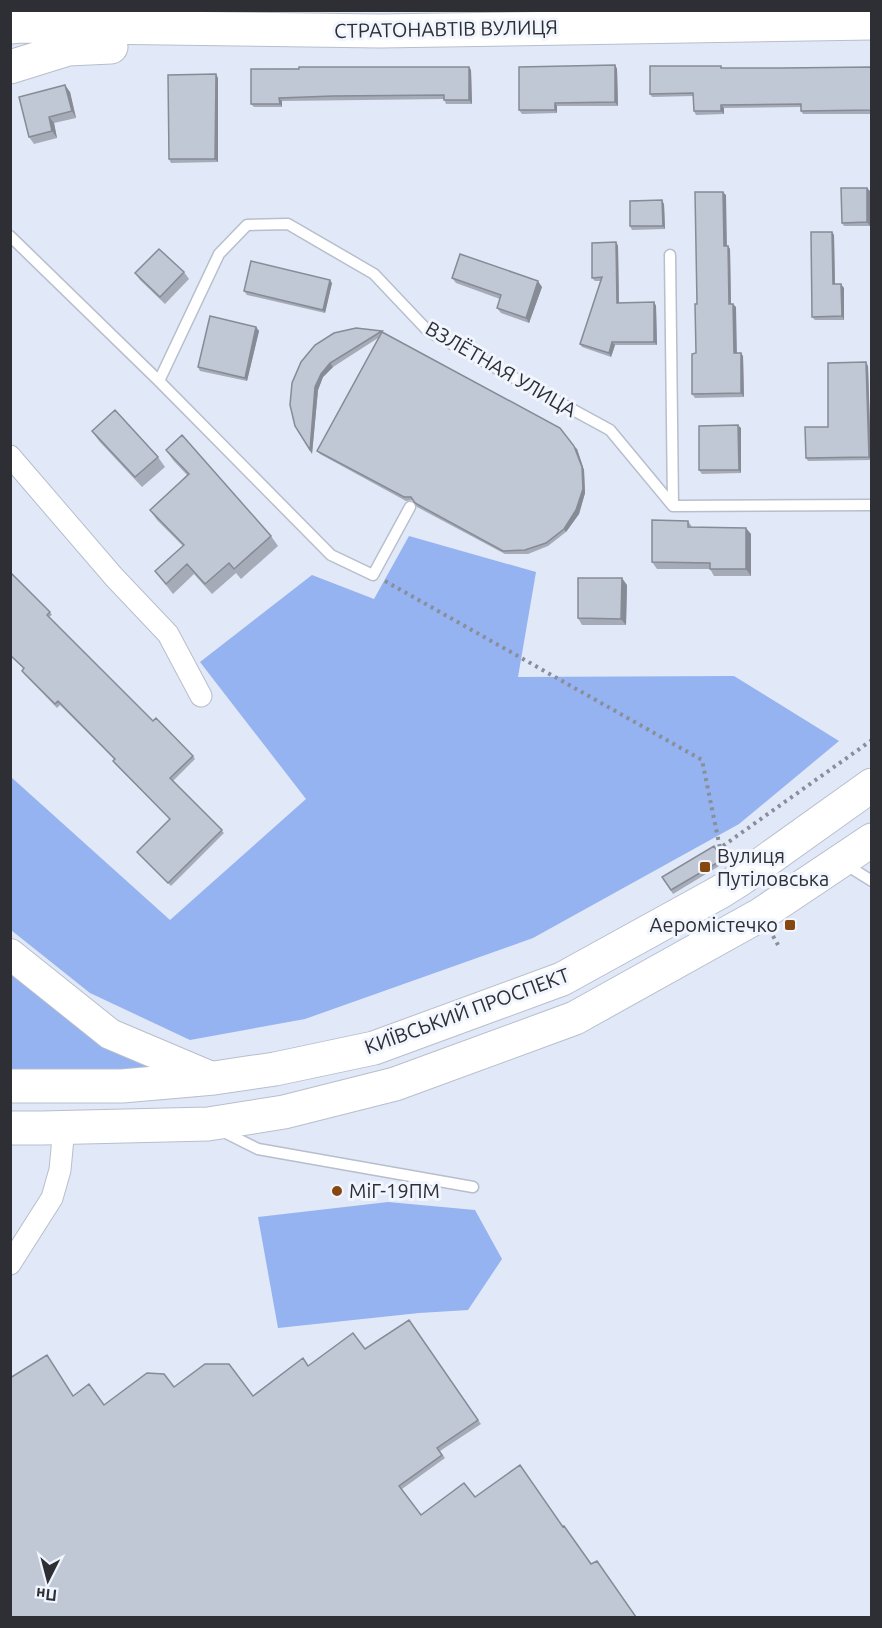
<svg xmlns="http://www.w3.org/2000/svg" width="882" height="1628" viewBox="0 0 882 1628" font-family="Ubuntu,sans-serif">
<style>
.forest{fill:#95b2f1}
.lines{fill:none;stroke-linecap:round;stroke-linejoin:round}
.lane-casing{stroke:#b7becc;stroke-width:13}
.street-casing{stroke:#b7becc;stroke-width:23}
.secondary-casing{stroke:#b7becc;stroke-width:32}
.primary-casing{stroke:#b7becc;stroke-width:35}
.path{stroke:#898e98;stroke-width:4;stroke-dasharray:3 4.5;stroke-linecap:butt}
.lane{stroke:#fff;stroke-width:10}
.street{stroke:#fff;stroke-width:21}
.secondary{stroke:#fff;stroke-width:30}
.primary{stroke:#fff;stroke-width:33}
.wall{fill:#a5abb7}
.shaded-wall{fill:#868b95}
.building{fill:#c0c7d5;stroke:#868b95;stroke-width:1.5}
.poi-dot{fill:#874710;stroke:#f1f5fe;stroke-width:2}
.labels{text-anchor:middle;stroke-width:6;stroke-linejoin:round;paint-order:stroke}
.street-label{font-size:20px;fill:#2d2f35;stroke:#f1f5fe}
.poi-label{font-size:20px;fill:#2d2f35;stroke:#f1f5fe;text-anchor:start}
</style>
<rect width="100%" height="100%" fill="#e1e8f7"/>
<path class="forest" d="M 409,536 L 536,572 L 518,677 L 734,676 L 839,741 L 739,824 L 533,938 L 305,1019 L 190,1040 L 90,993 L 11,930 L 11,777 L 170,920 L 306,799 L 200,662 L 312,575 L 374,599 Z
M 10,963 L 165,1067 L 86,1071 L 11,1071 Z
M 388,1202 L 475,1210 L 502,1259 L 468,1310 L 419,1313 L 278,1328 L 258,1217 Z"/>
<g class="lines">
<defs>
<path id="lane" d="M 10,236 L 159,381 L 331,555 L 373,575 L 410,507
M 670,255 L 673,506
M 159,381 L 219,254 L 247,225 L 288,224 L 374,274 L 428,331 L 610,430 L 673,506
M 673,506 L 872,505
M 843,863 L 872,881
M 222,1131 L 258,1149 L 473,1187"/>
<path id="street" d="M 10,456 L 114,577 L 168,634 L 201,696
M 10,1264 L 52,1198 L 60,1170 L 64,1127"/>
<path id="secondary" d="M 10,954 L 110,1034 L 214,1078"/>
<path id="primary" d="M 10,27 L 21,26 L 380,31 L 872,23
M 10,67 L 68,49 L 111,47
M 10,1086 L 122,1086 L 214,1078 L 275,1069 L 374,1048 L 562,979 L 720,892 L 739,880 L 872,785
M 10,1128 L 42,1128 L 208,1124 L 284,1112 L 395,1084 L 575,1018 L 760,915 L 872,840"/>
</defs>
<use href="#lane" class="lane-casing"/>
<use href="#street" class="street-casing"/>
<use href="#secondary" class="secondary-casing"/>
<use href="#primary" class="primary-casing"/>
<path class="path" d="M 385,581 L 702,760 L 720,848 L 872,740
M 773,936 L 778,945"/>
<use href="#lane" class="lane"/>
<use href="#street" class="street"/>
<use href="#secondary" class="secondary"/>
<use href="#primary" class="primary"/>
</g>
<path class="wall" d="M 615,65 L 617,69 L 618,106 L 557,106 L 557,113 L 522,114 L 519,110 Z
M 721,66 L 722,68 L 782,68 L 872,67 L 872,114 L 803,114 L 801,111 L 801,107 L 724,108 L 724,114 L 696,115 L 694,111 L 693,96 L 652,97 L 650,94 Z
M 469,67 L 471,70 L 472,104 L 446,104 L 444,99 L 282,101 L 282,107 L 254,107 L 251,104 L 251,69 Z
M 218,78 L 218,162 L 171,163 L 169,159 Z
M 70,92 L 76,118 L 54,123 L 57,138 L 34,144 L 29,137 Z
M 867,188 L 870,191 L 870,226 L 844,226 L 842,223 Z
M 726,195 L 726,246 L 728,246 L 730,249 L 731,304 L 736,307 L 736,353 L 743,356 L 744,397 L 695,398 L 692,394 L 696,353 L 697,304 Z
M 664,204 L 665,229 L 632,230 L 630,226 Z
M 832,232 L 834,235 L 835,284 L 844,288 L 844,320 L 815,320 L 812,317 Z
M 616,242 L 618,246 L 619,303 L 654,302 L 656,306 L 657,345 L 615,345 L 611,357 L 582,347 L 580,344 L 601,281 L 595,281 L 592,278 Z
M 184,272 L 189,279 L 165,304 L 140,280 L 135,273 Z
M 452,278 L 542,287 L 529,323 L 501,313 L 497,308 L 500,299 L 456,283 Z
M 332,283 L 325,313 L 247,295 L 244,291 Z
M 256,327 L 259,331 L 247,381 L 200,371 L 198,367 Z
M 382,331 L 384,333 L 577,449 L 584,470 L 585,493 L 579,514 L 566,532 L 548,546 L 528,554 L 505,554 L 417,507 L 413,500 L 406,501 L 320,454 L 317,451 L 378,338 L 333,367 L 323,377 L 318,390 L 312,454 L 292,383 Z
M 868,366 L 871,460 L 808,461 L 806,458 L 828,427 Z
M 741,428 L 741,473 L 702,474 L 699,470 Z
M 92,431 L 158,457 L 165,467 L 142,487 L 99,441 Z
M 166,450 L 271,536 L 278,546 L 241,579 L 236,573 L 212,594 L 194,574 L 173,594 L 155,571 L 183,546 L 157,520 L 150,510 L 187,475 L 173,460 Z
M 688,521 L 692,527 L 751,534 L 751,576 L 714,576 L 710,569 L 657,569 L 652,562 Z
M 10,572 L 50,612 L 52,615 L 49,617 L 153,721 L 193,756 L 195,759 L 173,781 L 224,833 L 171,886 L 137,852 L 170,819 L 115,764 L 113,761 L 114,759 L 60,705 L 57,708 L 24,674 L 22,671 L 24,669 L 10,656 Z
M 627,585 L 626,625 L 582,625 L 578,618 Z
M 714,846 L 724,863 L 673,894 L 662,877 Z
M 409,1320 L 481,1424 L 440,1451 L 445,1458 L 402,1489 L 421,1515 L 475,1497 L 563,1527 L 591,1564 L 636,1617 L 10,1617 L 73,1396 L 104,1405 L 174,1387 L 253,1396 L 308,1366 L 365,1349 Z"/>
<path class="shaded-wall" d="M 615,65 L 617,69 L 618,106 L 615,102 Z
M 469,67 L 471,70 L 472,104 L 469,100 Z
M 216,74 L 218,78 L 218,162 L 215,159 Z
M 65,85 L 70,92 L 76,118 L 72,111 Z
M 279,98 L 282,101 L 282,107 L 280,104 Z
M 555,103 L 557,106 L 557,113 L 555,110 Z
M 721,105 L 724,108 L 724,114 L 721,111 Z
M 49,117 L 54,123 L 57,138 L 52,131 Z
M 867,188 L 870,191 L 870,226 L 867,222 Z
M 723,192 L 726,195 L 727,249 L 724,246 Z
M 662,200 L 664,204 L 665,229 L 663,226 Z
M 832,232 L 834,235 L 835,288 L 833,284 Z
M 616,242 L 618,246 L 619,307 L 617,303 Z
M 728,246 L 730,249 L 731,307 L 729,304 Z
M 330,280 L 332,283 L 325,313 L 323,310 Z
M 538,281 L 542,287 L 529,323 L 526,318 Z
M 841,284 L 844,288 L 844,320 L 842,316 Z
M 654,302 L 656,306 L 657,345 L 654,342 Z
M 733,304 L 736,307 L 737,356 L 734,353 Z
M 256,327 L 259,331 L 247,381 L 245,378 Z
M 612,342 L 615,345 L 611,357 L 609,353 Z
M 741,353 L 743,356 L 744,397 L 741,393 Z
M 866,362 L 868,366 L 871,460 L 869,457 Z
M 330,363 L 333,367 L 323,377 L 318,390 L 312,454 L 310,450 L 315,387 L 321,374 Z
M 738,425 L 741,428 L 741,473 L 739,470 Z
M 574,446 L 577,449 L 584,470 L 585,493 L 579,514 L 566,532 L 564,529 Z
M 746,528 L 751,534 L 751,576 L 746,569 Z
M 622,578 L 627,585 L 626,625 L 621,619 Z"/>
<path class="building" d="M 615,65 L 615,102 L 555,103 L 555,110 L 519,110 L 519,67 Z
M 650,66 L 721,66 L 721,68 L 782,68 L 872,67 L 872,110 L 801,111 L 801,104 L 721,105 L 721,111 L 694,111 L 693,93 L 650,94 Z
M 299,67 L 469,67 L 469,100 L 444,100 L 444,95 L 333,96 L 279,98 L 280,104 L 251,104 L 251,69 L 299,69 Z
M 216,74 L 215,159 L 169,159 L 168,75 Z
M 65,85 L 72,111 L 49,117 L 52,131 L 29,137 L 19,97 Z
M 841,188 L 867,188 L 867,222 L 842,223 Z
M 695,192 L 723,192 L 724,246 L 728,246 L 729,304 L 733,304 L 734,353 L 741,353 L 741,393 L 692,394 L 692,354 L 696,353 L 695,304 L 697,304 Z
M 662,200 L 663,226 L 630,226 L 630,201 Z
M 811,232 L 832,232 L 833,284 L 841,284 L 842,316 L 812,317 Z
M 616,242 L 617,303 L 654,302 L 654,342 L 612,342 L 609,353 L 580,344 L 602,277 L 592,278 L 592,243 Z
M 159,249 L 184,272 L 160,297 L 135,273 Z
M 460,254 L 538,281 L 526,318 L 497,308 L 501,295 L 452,278 Z
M 251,261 L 330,280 L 323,310 L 244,291 Z
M 210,316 L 256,327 L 245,378 L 198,367 Z
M 356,328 L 382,331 L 330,363 L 321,374 L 315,387 L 310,450 L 295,426 L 290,405 L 292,383 L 301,362 L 315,345 L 334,333 Z
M 382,332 L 560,428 L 574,446 L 582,467 L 583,489 L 576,510 L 564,529 L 546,543 L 525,550 L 503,551 L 415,503 L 411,497 L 404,497 L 317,451 Z
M 866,362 L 869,457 L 806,458 L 805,427 L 828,427 L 828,363 Z
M 115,410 L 158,457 L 135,477 L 92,431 Z
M 738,425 L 739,470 L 699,470 L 699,426 Z
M 182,435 L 271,536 L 234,569 L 229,563 L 205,584 L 187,564 L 166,584 L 155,571 L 184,545 L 150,510 L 189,474 L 166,450 Z
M 652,520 L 688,521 L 688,527 L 746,528 L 746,569 L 710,569 L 710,563 L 652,562 Z
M 10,572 L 50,612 L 47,615 L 153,721 L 156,718 L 193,756 L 170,778 L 222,830 L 168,883 L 137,852 L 170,819 L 113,761 L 115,759 L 58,701 L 55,704 L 22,671 L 24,668 L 10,655 Z
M 578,578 L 622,578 L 621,619 L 578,618 Z
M 714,846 L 722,860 L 671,890 L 662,877 Z
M 409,1320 L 478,1420 L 437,1448 L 442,1455 L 399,1486 L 421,1515 L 464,1483 L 475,1497 L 520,1465 L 563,1527 L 564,1526 L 591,1564 L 597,1561 L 636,1617 L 10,1617 L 10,1378 L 47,1355 L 73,1396 L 89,1384 L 104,1405 L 147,1373 L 164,1374 L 174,1387 L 205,1364 L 229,1364 L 253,1396 L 303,1358 L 308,1366 L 353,1333 L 365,1349 Z"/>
<g class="poi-dot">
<rect x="699" y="861" width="12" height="12" rx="3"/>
<rect x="784" y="919" width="12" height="12" rx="3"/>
<circle cx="337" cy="1191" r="6"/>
</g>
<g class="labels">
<g class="street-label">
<text transform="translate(446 29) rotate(-1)" y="7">СТРАТОНАВТІВ ВУЛИЦЯ</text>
<text transform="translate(501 369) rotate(30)" y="7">ВЗЛЁТНАЯ УЛИЦА</text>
<text transform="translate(467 1011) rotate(-20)" y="7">КИЇВСЬКИЙ ПРОСПЕКТ</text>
</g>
<g class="poi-label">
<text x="717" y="863">Вулиця<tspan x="717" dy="23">Путіловська</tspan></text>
<text x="778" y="932" text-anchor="end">Аеромістечко</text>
<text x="349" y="1198">МіГ-19ПМ</text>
</g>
</g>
<rect width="882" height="1628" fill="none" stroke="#2d2f35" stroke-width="24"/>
<g transform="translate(48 1580) rotate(186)" stroke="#f1f5fe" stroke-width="4.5" paint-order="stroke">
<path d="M0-4.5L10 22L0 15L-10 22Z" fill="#2d2f35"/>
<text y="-9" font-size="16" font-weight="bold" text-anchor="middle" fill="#2d2f35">Пн</text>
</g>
</svg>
